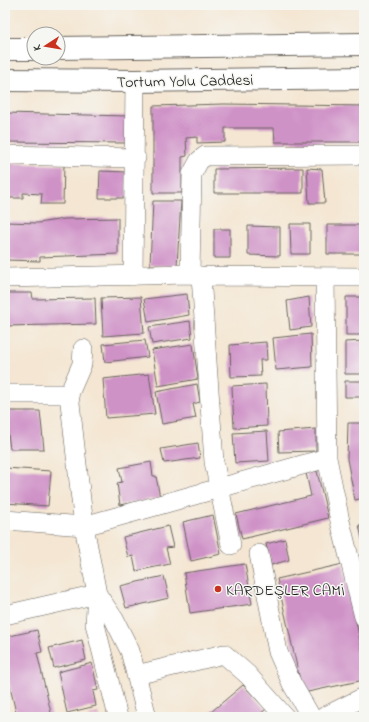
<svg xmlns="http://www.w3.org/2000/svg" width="369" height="722" viewBox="0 0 369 722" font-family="'Indie Flower',sans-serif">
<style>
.building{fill:#cf92c7}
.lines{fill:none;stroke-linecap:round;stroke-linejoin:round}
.minor-casing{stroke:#68635c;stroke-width:20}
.highway-casing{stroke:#68635c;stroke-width:24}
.minor{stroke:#fff;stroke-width:19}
.highway{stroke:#fff;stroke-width:22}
.poi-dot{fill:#c8321e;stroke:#f6f6f2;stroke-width:1.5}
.labels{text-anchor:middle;stroke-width:3;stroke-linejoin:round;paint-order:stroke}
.street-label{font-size:16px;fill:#1c1c1c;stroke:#f6f6f2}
.poi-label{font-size:16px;fill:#1c1c1c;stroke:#f6f6f2;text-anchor:start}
</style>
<rect width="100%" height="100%" fill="#f6f6f2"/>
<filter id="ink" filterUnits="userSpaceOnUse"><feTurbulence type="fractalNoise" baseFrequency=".025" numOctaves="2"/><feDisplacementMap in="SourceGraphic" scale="8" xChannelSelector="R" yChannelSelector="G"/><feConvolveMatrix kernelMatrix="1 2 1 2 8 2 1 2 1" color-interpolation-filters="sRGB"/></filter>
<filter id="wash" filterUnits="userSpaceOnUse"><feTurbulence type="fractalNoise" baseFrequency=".012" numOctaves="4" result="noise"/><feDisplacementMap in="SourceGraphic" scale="16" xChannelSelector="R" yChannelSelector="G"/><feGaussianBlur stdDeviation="0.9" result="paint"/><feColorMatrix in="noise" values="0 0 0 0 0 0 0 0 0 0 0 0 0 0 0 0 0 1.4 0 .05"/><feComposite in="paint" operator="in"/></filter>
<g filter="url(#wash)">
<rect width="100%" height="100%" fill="#f4e6d2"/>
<g id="blocks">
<path class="building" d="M 224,104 L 364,106 L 364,142 L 275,142 L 274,128 L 225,128 L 225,142 L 197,143 L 197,137 L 186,138 L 187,156 L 182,157 L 182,193 L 153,193 L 153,106 Z
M 5,113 L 128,116 L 127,143 L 5,142 Z
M 5,163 L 64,165 L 63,204 L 41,204 L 42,194 L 23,193 L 23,198 L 5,198 Z
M 303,168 L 303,193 L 214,193 L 214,169 Z
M 307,168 L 322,169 L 325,203 L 309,203 Z
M 100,171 L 127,172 L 127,198 L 99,198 Z
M 153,201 L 181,201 L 177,266 L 150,265 Z
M 118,218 L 118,254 L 40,257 L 40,261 L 5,260 L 5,222 L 38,223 L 64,219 Z
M 290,224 L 310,224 L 310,254 L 291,254 Z
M 327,225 L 361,225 L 361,254 L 327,254 Z
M 248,226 L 280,227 L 280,256 L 248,255 Z
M 214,229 L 230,229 L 230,258 L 214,258 Z
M 5,293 L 32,293 L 33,299 L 95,298 L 96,324 L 5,326 Z
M 187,294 L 189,315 L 148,322 L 144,299 Z
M 141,297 L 144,333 L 103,336 L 101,298 Z
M 309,297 L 311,327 L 290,330 L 287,301 Z
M 346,297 L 364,297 L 364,335 L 346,335 Z
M 190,321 L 192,338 L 152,344 L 149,327 Z
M 311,334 L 312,367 L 276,370 L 273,338 Z
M 145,340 L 148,357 L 105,362 L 103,344 Z
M 364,341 L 364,374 L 345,374 L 345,342 Z
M 266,342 L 267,360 L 260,360 L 261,376 L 231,377 L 230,345 Z
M 193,344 L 198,379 L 158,386 L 152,350 Z
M 149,374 L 155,414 L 106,418 L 103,379 Z
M 345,381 L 364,381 L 364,397 L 345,397 Z
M 197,384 L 200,402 L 193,404 L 196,418 L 162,424 L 156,392 Z
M 266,384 L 267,426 L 234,428 L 232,386 Z
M 5,411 L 40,411 L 44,449 L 10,449 Z
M 348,423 L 364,423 L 364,498 L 355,500 L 347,459 Z
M 316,429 L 316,451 L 279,452 L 278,432 Z
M 267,431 L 269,461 L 235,463 L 233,433 Z
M 198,443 L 200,458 L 164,463 L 161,449 Z
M 151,462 L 153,476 L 156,476 L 160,498 L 120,505 L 117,483 L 122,482 L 119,468 Z
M 5,468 L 51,471 L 48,506 L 5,503 Z
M 317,471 L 328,518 L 242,539 L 236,514 L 311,496 L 306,473 Z
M 213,515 L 221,554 L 191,561 L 183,522 Z
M 364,524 L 364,543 L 363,543 L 359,525 Z
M 168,526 L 173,547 L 166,548 L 170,564 L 136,571 L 133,556 L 128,557 L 123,537 Z
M 285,539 L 289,560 L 271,565 L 266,544 Z
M 245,564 L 252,604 L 190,613 L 184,573 Z
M 343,564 L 364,658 L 364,680 L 303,693 L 277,579 Z
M 164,576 L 169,598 L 126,608 L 120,586 Z
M 37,630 L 42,652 L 37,653 L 52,717 L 17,717 L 5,665 L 5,637 Z
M 82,640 L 86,660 L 54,668 L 49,648 Z
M 92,663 L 98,690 L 93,691 L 96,706 L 67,713 L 58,672 Z
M 243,685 L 266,709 L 257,717 L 205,717 Z
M 98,713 L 99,717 L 87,717 Z"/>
</g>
</g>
<g filter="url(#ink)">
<use href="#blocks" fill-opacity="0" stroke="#68635c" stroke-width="1"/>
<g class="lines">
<defs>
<path id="minor" d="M 5,155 L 136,158
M 190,274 L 192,174 L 199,161 L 205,156 L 364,155
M 133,276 L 135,81
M 201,276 L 214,462 L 231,545
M 325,277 L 327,458 L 340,521 L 364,617
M 5,278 L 190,274 L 201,276 L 364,277
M 83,349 L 82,364 L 69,394 L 84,526 L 97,594 L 95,624 L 118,717
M 5,394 L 69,394
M 5,520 L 84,526 L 327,458
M 259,554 L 278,652 L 292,684 L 311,717
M 97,594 L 114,619 L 130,651 L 147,717
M 5,615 L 97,594
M 136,675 L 224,654 L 248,675 L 285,717
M 324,717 L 364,697"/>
<path id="highway" d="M 58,48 L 364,44
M 5,49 L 34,49
M 5,80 L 135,81 L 364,78"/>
</defs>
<use href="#minor" class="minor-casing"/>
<use href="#highway" class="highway-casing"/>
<use href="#minor" class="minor"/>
<use href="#highway" class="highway"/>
</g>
</g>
<circle class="poi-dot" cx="218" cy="589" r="4"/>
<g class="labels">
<g class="street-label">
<text transform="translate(185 80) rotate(-1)" y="6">Tortum Yolu Caddesi</text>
</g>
<g class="poi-label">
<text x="226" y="595">KARDEŞLER CAMİ</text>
</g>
</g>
<rect width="369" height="722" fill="none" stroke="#f6f6f2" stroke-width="20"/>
<g transform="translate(46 46) rotate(258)"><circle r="19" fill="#f6f6f2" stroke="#9f9f9c"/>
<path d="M0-3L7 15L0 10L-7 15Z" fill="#c8321e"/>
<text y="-6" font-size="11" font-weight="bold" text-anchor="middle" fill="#1c1c1c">K</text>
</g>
</svg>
